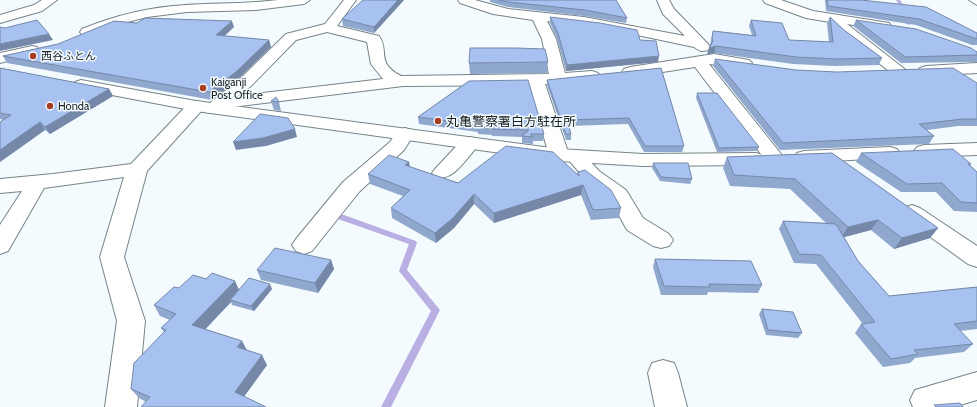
<svg xmlns="http://www.w3.org/2000/svg" width="977" height="407" viewBox="0 0 977 407" font-family="Cabin,'Noto Sans JP',sans-serif">
<style>
.lines{fill:none;stroke-linecap:round;stroke-linejoin:round}
.stream{fill:#baafe2;fill-rule:evenodd}
.minor-casing{stroke:#778388;stroke-width:2}
.tertiary-casing{stroke:#778388;stroke-width:2}
.minor{fill:#fff;fill-rule:evenodd}
.tertiary{fill:#fff;fill-rule:evenodd}
.wall{fill:#90a7ce}
.shaded-wall{fill:#7588a8}
.building{fill:#a7c2f0;stroke:#7588a8}
.poi-dot{fill:#a73e22;stroke:#f3fbff;stroke-width:1.5}
.labels{text-anchor:middle;stroke-width:3;stroke-linejoin:round;paint-order:stroke}
.far-poi-label{font-size:11px;fill:#1a1f21;stroke:#f3fbff;text-anchor:start}
.poi-label{font-size:13px;fill:#1a1f21;stroke:#f3fbff;text-anchor:start}
</style>
<rect width="100%" height="100%" fill="#f3fbff"/>
<g class="lines">
<path class="stream" d="M 896,0 L 900,0 L 906,9 L 910,25 L 906,24 L 902,9 Z
M 338,215 L 344,215 L 416,241 L 417,243 L 407,270 L 440,310 L 391,407 L 381,407 L 431,311 L 399,271 L 409,244 L 338,219 L 337,217 Z"/>
<defs>
<path id="minor" d="M 42,0 L 57,0 L 42,11 L 0,23 L 0,15 L 34,5 Z
M 278,0 L 310,0 L 304,4 L 256,10 L 187,12 L 147,17 L 112,26 L 87,36 L 82,35 L 80,32 L 82,29 C 116,15 150,7 186,5 C 217,3 247,4 278,0 Z
M 344,0 L 356,0 L 337,26 L 379,36 C 390,52 375,62 401,76 L 549,74 L 542,39 L 533,20 L 493,14 L 460,3 L 458,0 L 475,0 L 508,9 L 584,17 L 685,36 L 663,14 L 657,0 L 669,0 L 674,9 L 708,44 L 710,47 L 708,50 C 702,52 699,51 694,47 L 599,27 L 547,21 L 556,39 L 565,73 L 592,71 L 598,73 L 600,76 L 598,79 L 592,81 L 545,84 L 568,152 L 575,150 L 582,152 L 599,171 L 626,190 L 643,218 L 669,234 L 673,240 L 669,246 L 661,248 L 653,246 L 627,230 L 610,199 L 585,179 L 567,158 L 559,161 L 552,159 L 549,155 L 529,85 L 403,86 L 232,107 L 211,113 L 205,112 L 203,109 L 147,171 L 124,257 L 145,321 L 137,407 L 105,407 L 117,321 L 100,257 L 124,177 L 44,188 L 8,251 L 0,254 L 0,225 L 22,191 L 0,193 L 0,179 L 53,174 L 131,164 L 190,102 L 196,101 L 202,102 L 204,105 L 210,103 L 239,80 L 286,34 L 325,24 ZM 327,32 L 367,42 L 371,64 L 383,79 L 238,96 L 251,86 L 296,40 Z
M 763,0 L 781,0 L 813,11 L 889,23 L 891,26 L 889,29 L 884,30 L 847,24 L 907,71 L 905,74 L 893,74 L 842,35 L 830,22 L 806,18 L 765,3 Z
M 969,0 L 977,0 L 977,5 Z
M 32,46 L 37,47 L 39,50 L 37,53 L 0,63 L 0,53 Z
M 714,54 L 749,60 L 752,63 L 749,66 L 744,68 L 709,64 L 781,154 L 784,158 L 781,162 L 774,164 L 767,162 L 695,67 L 630,77 L 624,75 L 622,72 L 624,69 L 630,67 Z
M 977,63 L 977,73 L 926,76 L 920,74 L 918,71 L 920,68 L 926,66 Z
M 405,128 L 412,130 L 414,134 L 404,150 L 359,192 L 312,251 L 304,254 L 296,251 L 292,245 L 296,239 L 343,182 L 390,142 L 398,130 Z
M 470,137 L 477,139 L 480,143 L 477,147 C 465,160 453,182 435,177 L 432,173 L 435,169 L 463,139 Z
M 912,205 L 920,208 L 977,246 L 977,267 L 968,264 L 904,218 L 901,213 L 904,208 Z
M 663,360 L 674,363 L 678,373 L 687,407 L 655,407 L 648,373 L 652,363 Z
M 977,372 L 977,400 L 953,407 L 913,407 L 910,400 L 915,390 Z"/>
<path id="tertiary" d="M 81,80 L 196,101 L 559,149 L 643,154 L 756,153 L 763,155 L 766,159 L 763,163 L 756,165 L 643,166 L 559,161 L 196,111 L 75,88 L 73,85 L 75,82 Z
M 977,143 L 977,155 L 924,157 L 917,155 L 914,151 L 917,147 L 924,145 Z
M 890,147 L 897,149 L 900,153 L 897,157 L 804,163 L 797,161 L 794,157 L 797,153 L 804,151 Z"/>
</defs>
<use href="#minor" class="minor-casing"/>
<use href="#tertiary" class="tertiary-casing"/>
<use href="#minor" class="minor"/>
<use href="#tertiary" class="tertiary"/>
</g>
<path class="wall" d="M 404,0 L 374,33 L 343,26 L 342,19 Z
M 490,0 L 616,0 L 627,18 L 626,23 L 584,16 L 508,7 L 490,2 Z
M 825,0 L 861,0 L 977,33 L 977,45 L 972,45 L 916,25 L 826,11 Z
M 550,17 L 640,40 L 658,62 L 566,71 L 557,39 L 550,23 Z
M 830,17 L 844,30 L 882,58 L 879,65 L 834,66 L 793,64 L 714,53 L 707,55 L 709,48 L 710,46 L 710,45 L 713,31 L 752,35 L 749,26 L 751,20 L 789,40 L 829,42 L 827,23 Z
M 856,20 L 977,52 L 977,62 L 901,63 L 853,26 Z
M 137,23 L 234,27 L 224,36 L 269,40 L 271,47 L 238,79 L 212,100 L 7,63 L 3,56 L 58,44 Z
M 715,59 L 796,70 L 977,83 L 977,126 L 958,126 L 927,130 L 934,136 L 929,144 L 780,150 L 713,66 Z
M 548,62 L 547,73 L 470,74 L 469,63 Z
M 0,68 L 109,89 L 113,96 L 50,134 L 45,130 L 0,162 L 0,122 L 3,120 L 0,119 Z
M 661,68 L 684,146 L 682,152 L 644,152 L 628,124 L 569,126 L 571,134 L 571,140 L 566,140 L 547,85 L 547,80 Z
M 469,81 L 544,134 L 543,141 L 533,141 L 533,144 L 522,143 L 522,137 L 492,136 L 492,135 L 478,134 L 478,132 L 419,124 L 418,117 Z
M 697,93 L 759,147 L 757,151 L 717,152 L 696,98 Z
M 271,101 L 279,102 L 281,111 L 274,110 Z
M 832,153 L 938,228 L 930,238 L 894,249 L 871,230 L 844,237 L 858,261 L 889,296 L 977,287 L 977,329 L 960,331 L 973,344 L 964,352 L 915,358 L 910,363 L 883,367 L 855,333 L 861,324 L 863,324 L 816,264 L 794,263 L 779,229 L 783,221 L 826,223 L 790,189 L 730,186 L 723,168 L 727,157 Z
M 861,153 L 971,164 L 970,165 L 977,172 L 977,212 L 954,211 L 936,192 L 901,192 L 856,162 Z
M 409,162 L 410,167 L 458,183 L 577,174 L 578,172 L 621,208 L 619,218 L 591,220 L 581,195 L 494,223 L 474,204 L 454,228 L 436,243 L 392,218 L 391,208 L 403,196 L 370,184 L 368,174 Z
M 653,163 L 692,179 L 690,184 L 660,181 L 652,168 Z
M 655,259 L 762,285 L 758,293 L 708,292 L 707,295 L 661,295 L 653,267 Z
M 331,260 L 334,269 L 318,293 L 261,280 L 257,270 Z
M 206,279 L 239,289 L 272,289 L 254,311 L 232,305 L 231,302 L 205,329 L 242,341 L 247,350 L 267,365 L 244,396 L 146,402 L 139,398 L 131,389 L 164,332 L 161,328 L 170,320 L 160,316 L 154,305 L 179,288 Z
M 762,309 L 802,333 L 798,338 L 766,335 L 759,314 Z"/>
<path class="shaded-wall" d="M 398,0 L 404,0 L 374,33 L 374,27 Z
M 232,21 L 234,27 L 218,42 L 216,35 Z
M 49,34 L 53,40 L 0,51 L 0,44 Z
M 269,40 L 271,47 L 238,79 L 212,100 L 209,92 Z
M 716,46 L 714,53 L 707,55 L 709,48 Z
M 659,56 L 658,62 L 566,71 L 567,65 Z
M 109,89 L 113,96 L 50,134 L 45,127 Z
M 40,122 L 45,130 L 0,162 L 0,150 Z
M 295,129 L 297,137 L 266,146 L 236,150 L 233,142 Z
M 409,162 L 410,172 L 405,165 Z
M 583,185 L 581,195 L 494,223 L 494,213 Z
M 474,194 L 474,204 L 454,228 L 436,243 L 435,233 Z
M 878,220 L 871,230 L 841,238 L 848,227 Z
M 938,228 L 930,238 L 894,249 L 902,238 Z
M 331,260 L 334,269 L 318,293 L 315,283 Z
M 235,281 L 240,292 L 230,300 L 231,302 L 199,336 L 192,325 Z
M 270,284 L 272,289 L 254,311 L 251,306 Z
M 242,341 L 247,351 L 237,347 Z
M 262,355 L 267,365 L 241,401 L 235,392 Z"/>
<path class="building" d="M 363,0 L 398,0 L 374,27 L 342,19 Z
M 499,0 L 616,0 L 627,18 L 585,10 L 508,2 Z
M 827,0 L 861,0 L 926,7 L 977,33 L 977,39 L 919,19 L 828,6 Z
M 550,17 L 600,23 L 637,30 L 640,40 L 656,41 L 659,56 L 567,65 L 558,33 Z
M 830,17 L 844,30 L 882,58 L 837,59 L 796,57 L 716,46 L 709,48 L 713,41 L 712,38 L 713,31 L 756,36 L 751,20 L 782,23 L 789,40 L 833,42 Z
M 145,18 L 232,21 L 216,35 L 269,40 L 236,72 L 209,92 L 3,56 L 58,44 L 114,21 L 137,23 Z
M 37,20 L 49,34 L 0,44 L 0,27 L 5,28 Z
M 856,20 L 916,29 L 971,48 L 977,52 L 977,55 L 905,57 Z
M 470,48 L 516,48 L 545,49 L 548,62 L 469,63 Z
M 715,59 L 796,70 L 837,72 L 953,68 L 977,83 L 977,119 L 963,119 L 919,124 L 934,136 L 783,143 Z
M 0,68 L 109,89 L 45,127 L 40,122 L 0,150 L 0,122 L 11,115 L 0,113 Z
M 661,68 L 684,146 L 645,146 L 629,118 L 567,120 L 571,134 L 566,134 L 547,80 Z
M 528,80 L 544,134 L 530,134 L 533,137 L 522,136 L 529,130 L 492,129 L 492,128 L 478,127 L 478,125 L 418,117 L 469,81 Z
M 697,93 L 717,93 L 759,147 L 719,148 Z
M 276,97 L 279,102 L 271,101 Z
M 260,114 L 288,118 L 295,129 L 263,138 L 233,142 Z
M 506,146 L 553,152 L 579,176 L 578,172 L 585,170 L 611,190 L 621,208 L 593,210 L 583,185 L 494,213 L 474,194 L 453,218 L 435,233 L 391,208 L 410,190 L 368,174 L 389,155 L 409,162 L 405,165 L 458,183 Z
M 953,149 L 971,164 L 968,164 L 977,172 L 977,203 L 961,202 L 942,183 L 907,184 L 861,153 Z
M 832,153 L 938,228 L 902,238 L 878,220 L 848,227 L 795,179 L 734,175 L 727,157 Z
M 653,163 L 688,163 L 692,179 L 661,177 Z
M 783,221 L 836,224 L 858,261 L 889,296 L 977,287 L 977,321 L 954,324 L 973,344 L 914,350 L 918,354 L 891,359 L 861,324 L 875,322 L 821,255 L 799,254 Z
M 275,248 L 331,260 L 315,283 L 257,270 Z
M 655,259 L 751,261 L 762,285 L 709,284 L 710,287 L 664,286 Z
M 212,273 L 235,281 L 192,325 L 242,341 L 237,347 L 262,355 L 235,392 L 266,407 L 141,407 L 150,397 L 131,389 L 134,363 L 166,330 L 161,328 L 176,314 L 154,305 L 174,287 L 179,288 L 193,275 L 206,279 Z
M 249,278 L 270,284 L 251,306 L 230,300 Z
M 762,309 L 793,312 L 802,333 L 768,330 Z
M 960,403 L 963,407 L 936,407 L 934,405 Z"/>
<g class="poi-dot">
<circle cx="33" cy="56" r="4"/>
<circle cx="203" cy="88" r="4"/>
<circle cx="50" cy="106" r="4"/>
<circle cx="438" cy="121" r="4"/>
</g>
<g class="labels">
<g class="far-poi-label">
<text x="41" y="60">西谷ふとん</text>
<text x="211" y="86">Kaiganji<tspan x="211" dy="13">Post Office</tspan></text>
<text x="58" y="110">Honda</text>
</g>
<g class="poi-label">
<text x="446" y="126">丸亀警察署白方駐在所</text>
</g>
</g>
</svg>
